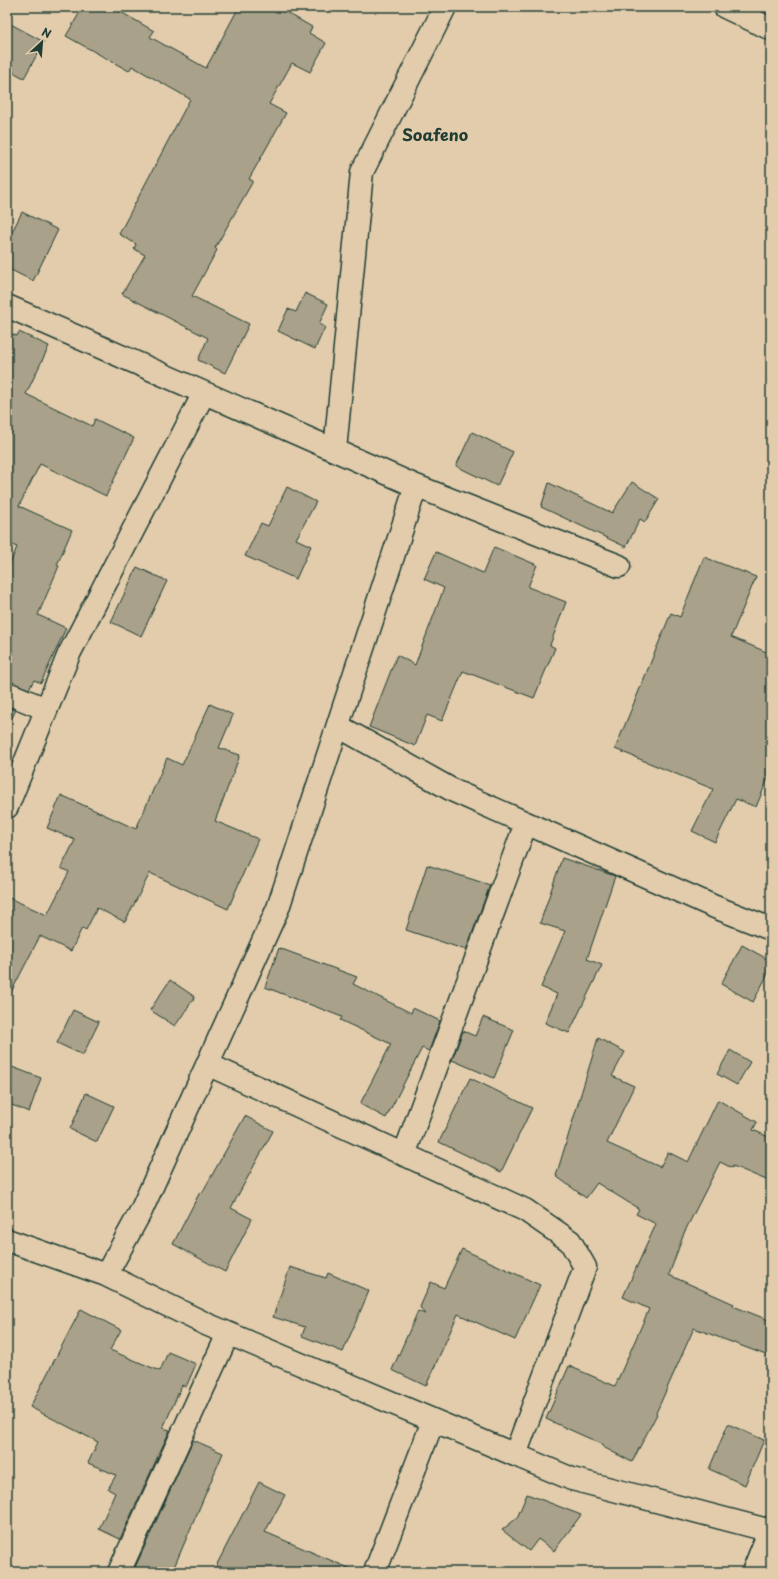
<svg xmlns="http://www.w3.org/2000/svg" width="778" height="1579" viewBox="0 0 778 1579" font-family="'Playpen Sans',sans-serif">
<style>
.building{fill:#a9a189;stroke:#1f3d34}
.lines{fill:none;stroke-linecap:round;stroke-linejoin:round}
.minor-casing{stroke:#1f3d34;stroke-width:25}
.major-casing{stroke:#1f3d34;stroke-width:25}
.minor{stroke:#e2ccac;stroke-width:22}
.major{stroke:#e2ccac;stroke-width:22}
.labels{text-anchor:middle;stroke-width:3;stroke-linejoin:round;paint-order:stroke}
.district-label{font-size:16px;font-weight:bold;fill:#1f3d34;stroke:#e2ccac}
</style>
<rect width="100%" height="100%" fill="#e2ccac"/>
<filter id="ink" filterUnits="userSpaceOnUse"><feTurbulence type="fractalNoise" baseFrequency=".025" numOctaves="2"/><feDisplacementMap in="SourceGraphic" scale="8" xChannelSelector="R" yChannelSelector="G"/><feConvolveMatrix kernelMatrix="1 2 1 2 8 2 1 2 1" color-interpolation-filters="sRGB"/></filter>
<g filter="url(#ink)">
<path class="building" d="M 83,7 L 112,7 L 154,31 L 150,37 L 206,68 L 239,7 L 277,7 L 312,27 L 309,33 L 326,43 L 310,72 L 292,63 L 269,104 L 286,113 L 249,179 L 253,181 L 215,248 L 217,250 L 192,296 L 249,324 L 225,373 L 198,360 L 208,338 L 122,294 L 145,255 L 134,249 L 136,244 L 119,234 L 190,99 L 132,66 L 129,71 L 66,36 Z
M 7,22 L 44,42 L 24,78 L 7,69 Z
M 22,212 L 58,230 L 33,281 L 7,268 L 7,242 Z
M 305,293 L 328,304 L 319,324 L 325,327 L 315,349 L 278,331 L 288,309 L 296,312 Z
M 7,332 L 17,336 L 19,332 L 49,346 L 26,394 L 92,426 L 95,419 L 134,438 L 106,496 L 40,464 L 19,506 L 72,530 L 57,565 L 59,566 L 38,615 L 66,628 L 41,683 L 34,680 L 29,689 L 7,681 L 7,571 L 17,547 L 7,543 Z
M 472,432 L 513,452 L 497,486 L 456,466 Z
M 632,482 L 659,499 L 645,522 L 640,519 L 626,547 L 541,507 L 549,483 L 612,513 Z
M 287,487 L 316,502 L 296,539 L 311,546 L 296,579 L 245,556 L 261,523 L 268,526 Z
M 494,547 L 537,565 L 528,587 L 566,602 L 550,645 L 555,648 L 534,698 L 463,671 L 442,721 L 427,715 L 415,746 L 369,727 L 397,655 L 415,665 L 444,588 L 424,579 L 436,552 L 483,573 Z
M 704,557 L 756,577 L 731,637 L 771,654 L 771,771 L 756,807 L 736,799 L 715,842 L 692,831 L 713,789 L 615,749 L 671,613 L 680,617 Z
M 137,567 L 167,581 L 141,636 L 111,622 Z
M 210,704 L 233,715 L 219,748 L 240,755 L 215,821 L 258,839 L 228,909 L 150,873 L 125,922 L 97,908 L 86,930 L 82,928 L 71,951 L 40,936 L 7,1000 L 7,897 L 47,915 L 69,872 L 61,868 L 75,840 L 47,828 L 61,795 L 136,829 L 167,758 L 182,765 Z
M 7,707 L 16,710 L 7,727 Z
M 562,858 L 615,876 L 587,959 L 602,965 L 569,1033 L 545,1023 L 557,994 L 541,987 L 565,931 L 540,923 Z
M 427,865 L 490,885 L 466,950 L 406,930 Z
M 742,945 L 771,961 L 771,968 L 753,1002 L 721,984 Z
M 279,948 L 357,977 L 353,984 L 411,1013 L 413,1008 L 440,1021 L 429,1051 L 422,1048 L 386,1118 L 360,1104 L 391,1044 L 340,1020 L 342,1017 L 265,987 Z
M 170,980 L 195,997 L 175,1026 L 150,1010 Z
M 73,1010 L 99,1022 L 83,1055 L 57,1043 Z
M 483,1017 L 514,1030 L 494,1078 L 452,1060 L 463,1031 L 475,1036 Z
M 598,1038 L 625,1052 L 612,1076 L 634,1086 L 607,1143 L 660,1167 L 668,1152 L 688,1162 L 718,1100 L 757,1122 L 753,1130 L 771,1138 L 771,1182 L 733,1166 L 732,1168 L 720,1162 L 684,1233 L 669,1275 L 734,1304 L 733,1306 L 771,1321 L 771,1357 L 694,1328 L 656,1413 L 657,1414 L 632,1462 L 603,1447 L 604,1445 L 546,1419 L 569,1366 L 615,1386 L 649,1309 L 623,1297 L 656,1224 L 636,1214 L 639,1209 L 597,1183 L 586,1198 L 556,1176 Z
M 730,1050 L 750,1062 L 737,1085 L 717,1074 Z
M 7,1065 L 41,1078 L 29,1112 L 7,1103 Z
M 470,1078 L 532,1108 L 501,1172 L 439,1142 Z
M 86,1093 L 114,1106 L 97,1142 L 70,1129 Z
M 245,1116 L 273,1131 L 231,1208 L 252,1219 L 225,1272 L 173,1244 L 200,1192 L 202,1193 Z
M 462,1249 L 540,1285 L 515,1340 L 458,1314 L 426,1386 L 392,1370 L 418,1311 L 425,1314 L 420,1307 L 431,1282 L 444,1288 Z
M 290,1267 L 326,1278 L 328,1273 L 369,1291 L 343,1352 L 302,1336 L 305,1327 L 273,1317 Z
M 81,1309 L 121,1330 L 110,1350 L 160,1371 L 168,1352 L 196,1364 L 186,1387 L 182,1385 L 163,1428 L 170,1430 L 120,1539 L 99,1529 L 115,1493 L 108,1489 L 116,1475 L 88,1463 L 98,1442 L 30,1407 Z
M 728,1424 L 764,1440 L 745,1485 L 709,1469 Z
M 193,1440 L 223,1453 L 172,1572 L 133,1572 Z
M 259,1482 L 285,1495 L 265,1532 L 358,1572 L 213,1572 Z
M 527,1494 L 581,1515 L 554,1551 L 538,1539 L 529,1551 L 502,1530 L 517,1518 Z"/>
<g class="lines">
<defs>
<path id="minor" d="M 7,306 L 416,486 L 619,566
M 335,450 L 362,172 L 445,7
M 7,693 L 46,709
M 338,726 L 454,791 L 715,907 L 771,929
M 7,807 L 69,654 L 204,393
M 207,1064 L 525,1210 L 570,1241 L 585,1267 L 515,1455
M 404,1155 L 526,823
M 7,1240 L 106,1275 L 206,1324 L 572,1479 L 771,1531
M 106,1275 L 141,1211 L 278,908 L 416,486
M 119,1572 L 228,1334
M 375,1572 L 433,1421"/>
<path id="major" d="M 725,7 L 771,29
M 753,1572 L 771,1527"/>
</defs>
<use href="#minor" class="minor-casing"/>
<use href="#major" class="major-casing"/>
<use href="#minor" class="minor"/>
<use href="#major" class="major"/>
</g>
</g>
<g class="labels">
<g class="district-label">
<text x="435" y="141">Soafeno</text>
</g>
</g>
<rect width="778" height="1579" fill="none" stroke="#e2ccac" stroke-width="24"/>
<rect x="12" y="12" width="754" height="1555" fill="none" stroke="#1f3d34" stroke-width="1.5" filter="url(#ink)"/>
<g transform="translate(42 42) rotate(26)" stroke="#e2ccac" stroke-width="3" paint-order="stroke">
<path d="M0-3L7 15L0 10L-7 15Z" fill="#1f3d34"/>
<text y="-6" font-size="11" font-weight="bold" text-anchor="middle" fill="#1f3d34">N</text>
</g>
</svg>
